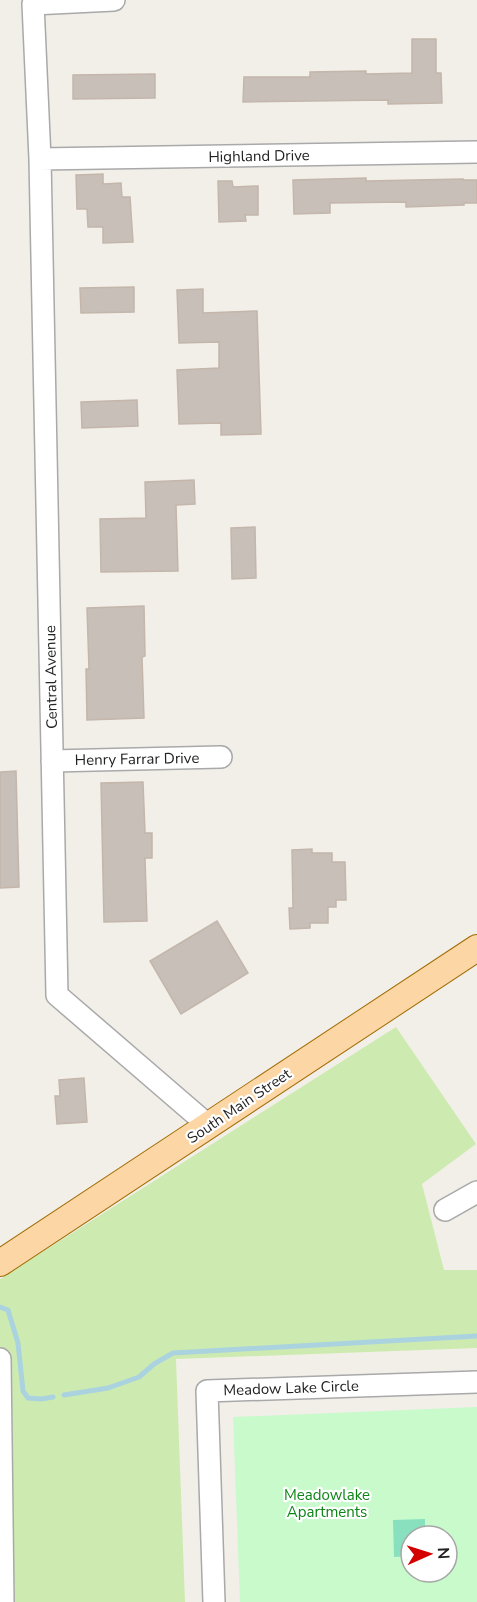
<svg xmlns="http://www.w3.org/2000/svg" width="477" height="1602" viewBox="0 0 477 1602" font-family="'Nunito Sans',sans-serif">
<style>
.grass{fill:#cdebb0}
.park{fill:#c8facc;fill-rule:evenodd}
.pitch{fill:#88e0be}
.lines{fill:none;stroke-linecap:round;stroke-linejoin:round}
.stream{stroke:#aad3df;stroke-width:5}
.building{fill:#c7bfb8;stroke:#c4b6ab;stroke-width:1.5}
.minor-casing{stroke:#a9a9a9;stroke-width:24}
.major-casing{stroke:#a06b00;stroke-width:28}
.minor{stroke:#fff;stroke-width:21}
.major{stroke:#fcd6a4;stroke-width:26}
.labels{text-anchor:middle;stroke-width:4.5;stroke-linejoin:round;paint-order:stroke}
.street-label{font-size:15px;fill:#222;stroke:#fff}
.park-label{font-size:15px;fill:#0c8416;stroke:#fff}
</style>
<rect width="100%" height="100%" fill="#f2efe9"/>
<path class="grass" d="M 396,1027 L 476,1144 L 422,1184 L 444,1270 L 477,1270 L 477,1348 L 176,1359 L 185,1602 L 0,1602 L 0,1279 Z"/>
<path class="park" d="M 477,1407 L 477,1602 L 240,1602 L 233,1417 ZM 411,1536 L 447,1536 L 447,1572 L 411,1572 Z"/>
<path class="pitch" d="M 425,1519 L 425,1536 L 411,1536 L 411,1556 L 394,1557 L 393,1520 Z"/>
<g class="lines">
<path class="stream" d="M 0,1307 L 8,1310 L 18,1343 L 23,1391 L 28,1398 L 41,1399 L 53,1397
M 64,1395 L 108,1388 L 139,1377 L 154,1364 L 173,1353 L 477,1336"/>
</g>
<path class="building" d="M 412,39 L 436,39 L 436,73 L 441,73 L 442,103 L 388,104 L 388,100 L 243,102 L 244,77 L 310,77 L 310,72 L 366,71 L 366,74 L 412,73 Z
M 155,74 L 155,98 L 73,99 L 73,75 Z
M 103,174 L 103,184 L 121,183 L 122,197 L 130,197 L 133,242 L 103,243 L 103,227 L 88,227 L 87,209 L 77,209 L 76,175 Z
M 366,178 L 366,181 L 463,179 L 463,180 L 477,180 L 477,203 L 464,203 L 464,205 L 406,207 L 406,202 L 330,203 L 330,213 L 294,214 L 293,180 Z
M 218,181 L 232,181 L 233,187 L 258,186 L 258,215 L 245,215 L 246,221 L 219,222 Z
M 134,287 L 134,312 L 81,313 L 80,288 Z
M 203,289 L 203,313 L 257,311 L 261,434 L 221,435 L 221,423 L 179,424 L 177,370 L 219,368 L 219,342 L 179,343 L 177,290 Z
M 137,400 L 138,426 L 82,428 L 81,402 Z
M 194,480 L 195,504 L 176,505 L 178,571 L 101,572 L 100,519 L 146,518 L 145,482 Z
M 255,527 L 256,578 L 232,579 L 231,528 Z
M 144,606 L 145,656 L 142,657 L 144,718 L 87,720 L 86,669 L 89,669 L 87,608 Z
M 16,771 L 19,887 L 0,888 L 0,772 Z
M 143,782 L 145,833 L 152,833 L 152,858 L 145,858 L 147,921 L 104,922 L 101,783 Z
M 312,849 L 312,853 L 332,853 L 332,862 L 345,862 L 346,900 L 336,900 L 336,907 L 328,907 L 328,923 L 310,923 L 310,928 L 290,929 L 289,908 L 293,908 L 292,850 Z
M 217,921 L 248,973 L 181,1014 L 150,961 Z
M 84,1078 L 87,1122 L 57,1124 L 55,1096 L 60,1096 L 59,1080 Z"/>
<g class="lines">
<defs>
<path id="minor" d="M 114,0 L 33,4 L 40,159 L 57,995 L 209,1126
M 40,159 L 477,152
M 52,761 L 221,757
M 445,1210 L 477,1192
M 0,1359 L 3,1602
M 214,1602 L 207,1391 L 477,1382"/>
<path id="major" d="M 0,1263 L 477,948"/>
</defs>
<use href="#minor" class="minor-casing"/>
<use href="#major" class="major-casing"/>
<use href="#minor" class="minor"/>
<use href="#major" class="major"/>
</g>
<g class="labels">
<g class="street-label">
<text transform="translate(259 156) rotate(-1)" y="5">Highland Drive</text>
<text transform="translate(51 677) rotate(-91)" y="5">Central Avenue</text>
<text transform="translate(137 759) rotate(-1)" y="5">Henry Farrar Drive</text>
<text transform="translate(239 1106) rotate(-34)" y="5">South Main Street</text>
<text transform="translate(291 1388) rotate(-2)" y="5">Meadow Lake Circle</text>
</g>
<g class="park-label">
<text x="327" y="1500">Meadowlake<tspan x="327" dy="17">Apartments</tspan></text>
</g>
</g>
<g transform="translate(429 1554) rotate(87)"><circle r="28" fill="#ffffff" stroke="#a7a7a7" stroke-width="1.5"/>
<path d="M0-4.5L10 22L0 15L-10 22Z" fill="#d40000"/>
<text y="-9" font-size="16" font-weight="bold" text-anchor="middle" fill="#222222">N</text>
</g>
</svg>
